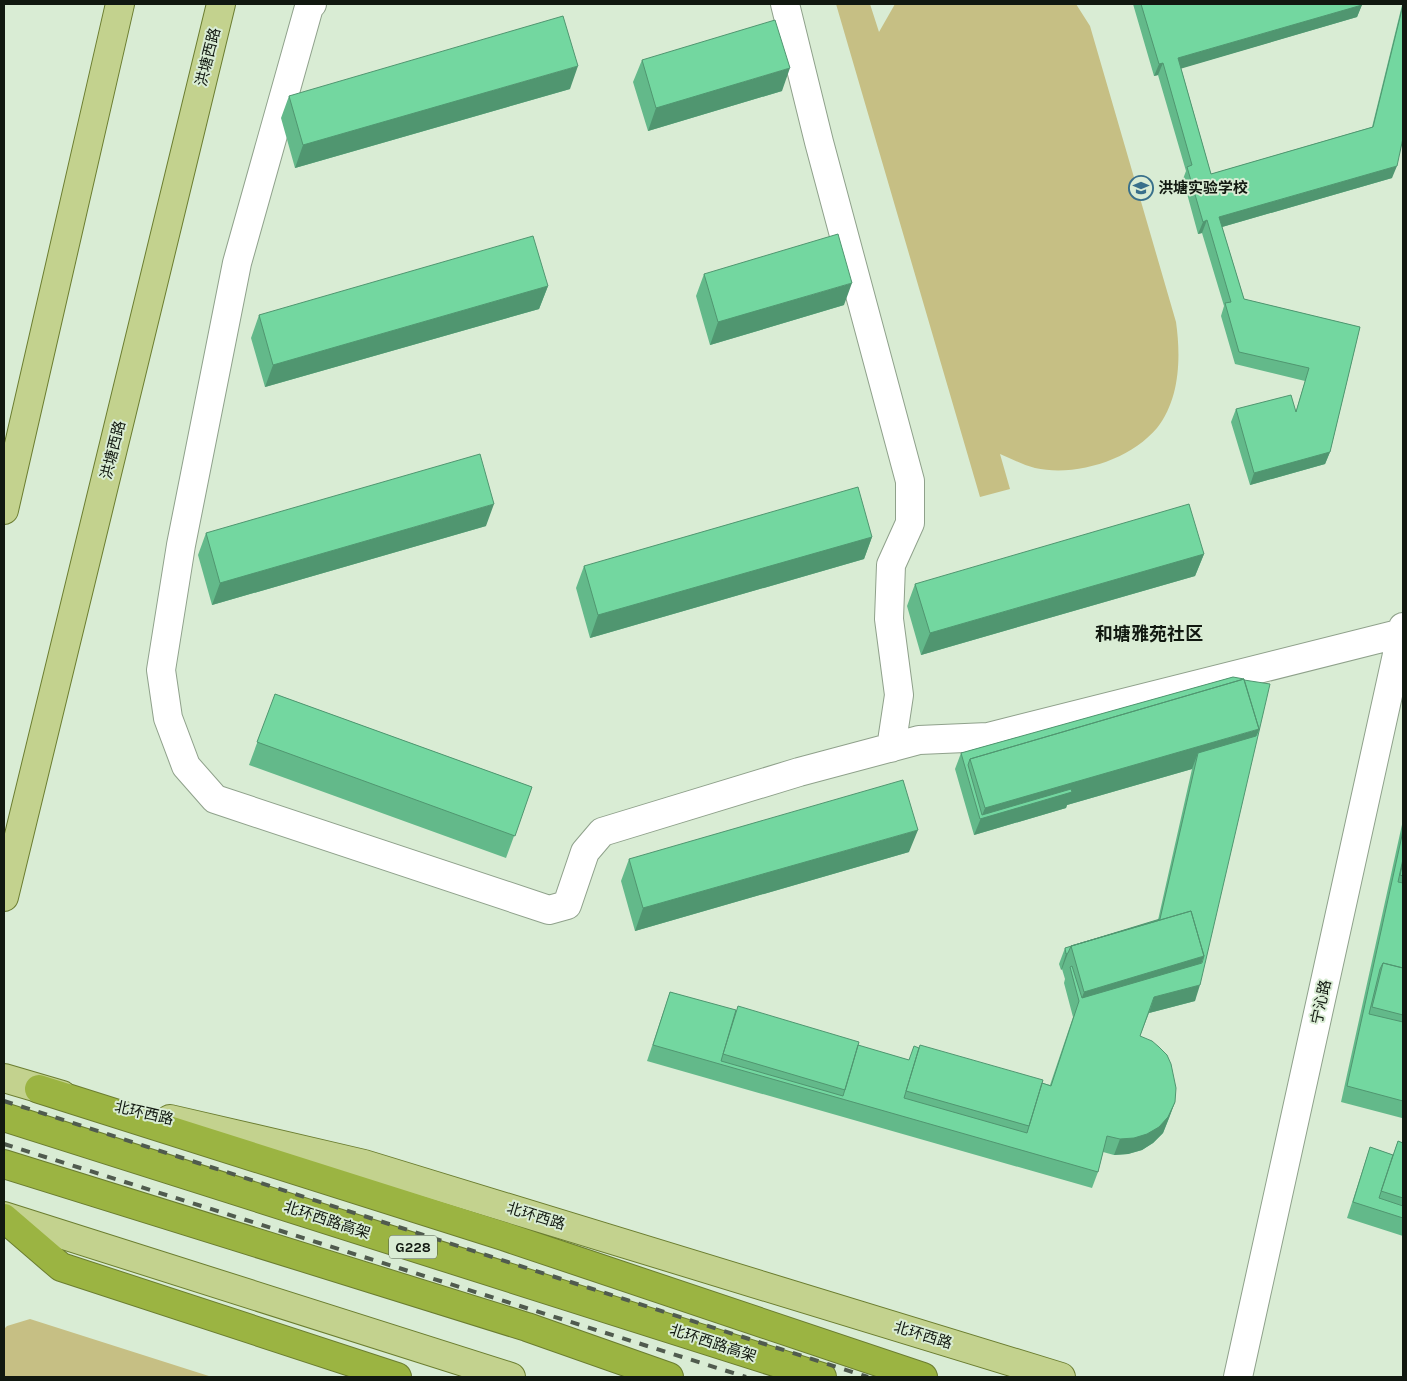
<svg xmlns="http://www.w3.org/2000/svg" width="1407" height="1381" viewBox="0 0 1407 1381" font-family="Karla,'Noto Sans SC',sans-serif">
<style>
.green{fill:#c6bf84}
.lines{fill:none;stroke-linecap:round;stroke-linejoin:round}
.minor-casing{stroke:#8fa18b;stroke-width:30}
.major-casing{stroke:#6b7d30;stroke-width:30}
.highway-casing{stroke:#6b7d30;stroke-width:30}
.minor{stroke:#fff;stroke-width:28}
.major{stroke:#c3d28e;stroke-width:28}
.highway{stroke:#9bb442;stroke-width:28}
.rail{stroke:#505b4e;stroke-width:4;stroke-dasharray:9 9;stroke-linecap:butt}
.wall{fill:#63b98a}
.shaded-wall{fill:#509670}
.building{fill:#73d7a0;stroke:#509670}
.labels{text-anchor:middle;stroke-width:4;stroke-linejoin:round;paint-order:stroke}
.shield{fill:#d9ecd4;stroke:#4d584b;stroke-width:1}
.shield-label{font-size:14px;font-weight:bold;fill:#111810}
.street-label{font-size:15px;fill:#111810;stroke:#d9ecd4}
.poi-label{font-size:15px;font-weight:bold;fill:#111810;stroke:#d9ecd4;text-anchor:start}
.quarter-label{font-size:18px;font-weight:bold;fill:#111810;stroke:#d9ecd4}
</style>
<rect width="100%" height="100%" fill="#d9ecd4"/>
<path class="green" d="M 836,4 L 870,4 L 879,32 L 895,4 L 1076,4 L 1090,26 L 1176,322 C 1181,357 1180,399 1157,428 C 1130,460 1076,477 1035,468 C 1023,465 1012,459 1000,454 L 1010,489 L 980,497 Z
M 30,1319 L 212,1377 L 4,1377 L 4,1329 L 7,1326 Z"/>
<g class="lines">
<defs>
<path id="minor" d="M 312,4 L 309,7 L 237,263 L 181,545 L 161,670 L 168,718 L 186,766 L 215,799 L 549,910 L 567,905 L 585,852 L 602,832 L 799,772 L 919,740 L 988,737 L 1402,633
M 785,4 L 819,142 L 910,481 L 910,523 L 891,565 L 889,619 L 899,695 L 891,748
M 1238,1377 L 1403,627"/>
<path id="major" d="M 4,510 L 120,4
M 4,897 L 221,4
M 4,1078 L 62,1095
M 170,1119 L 364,1164 L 1061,1377
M 4,1216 L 511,1377"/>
<path id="highway" d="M 39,1089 L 503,1236 L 923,1377
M 4,1117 L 822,1377
M 4,1164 L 527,1327 L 669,1377
M 4,1218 L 61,1267 L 397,1377"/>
</defs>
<use href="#minor" class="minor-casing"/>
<use href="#major" class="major-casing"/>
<use href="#highway" class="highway-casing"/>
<use href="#minor" class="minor"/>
<use href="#major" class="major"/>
<use href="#highway" class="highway"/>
<path class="rail" d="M 4,1101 L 868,1377
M 4,1144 L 746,1377"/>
</g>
<path class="wall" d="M 1133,4 L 1362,4 L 1357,17 L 1181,68 L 1211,174 L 1372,127 L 1402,5 L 1395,4 L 1403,4 L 1392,178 L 1222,227 L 1244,299 L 1360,327 L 1330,452 L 1325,464 L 1250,485 L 1231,422 L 1236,409 L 1296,411 L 1305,381 L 1235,364 L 1221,316 L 1224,306 L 1202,233 L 1198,234 L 1183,179 L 1186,171 L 1158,75 L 1154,76 Z
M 642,60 L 782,91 L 648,131 L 633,82 Z
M 570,89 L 295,168 L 281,118 L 289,96 Z
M 704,274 L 844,305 L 710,345 L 696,296 Z
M 548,286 L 539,309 L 265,387 L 251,338 L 259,315 Z
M 486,526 L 212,605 L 198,555 L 206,533 Z
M 872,537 L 864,559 L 590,638 L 576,588 L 584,566 Z
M 1204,554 L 1195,576 L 921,655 L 907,606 L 915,584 Z
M 1233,677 L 1195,1001 L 1149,1013 L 1140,1036 L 1175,1102 L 1169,1118 L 1163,1133 L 1153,1143 L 1142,1150 L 1128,1154 L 1114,1155 L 1103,1152 L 1098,1172 L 1092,1188 L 647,1061 L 670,992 L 909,1060 L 1042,1083 L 1050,1085 L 1073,1017 L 1064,983 L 1065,979 L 1062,969 L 1061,970 L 1059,964 L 1065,948 L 1158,920 L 1192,769 L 1067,805 L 1066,808 L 974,835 L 955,769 L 961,753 Z
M 275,694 L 532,787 L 506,858 L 249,765 Z
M 1403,820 L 1403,1115 L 1402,1118 L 1341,1102 Z
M 909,852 L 635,931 L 621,881 L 629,859 Z
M 1398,1141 L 1403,1143 L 1403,1236 L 1347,1218 L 1370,1147 L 1393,1155 Z"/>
<path class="shaded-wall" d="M 1362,5 L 1357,17 L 1173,71 L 1178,58 Z
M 1163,63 L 1158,75 L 1154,76 L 1159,64 Z
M 578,66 L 570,89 L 295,168 L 303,145 Z
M 790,68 L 782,91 L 648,131 L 656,108 Z
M 1397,166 L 1392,178 L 1215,229 L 1219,217 Z
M 1207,220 L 1202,233 L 1198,234 L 1203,222 Z
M 852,283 L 844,305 L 710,345 L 718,322 Z
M 548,286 L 539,309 L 265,387 L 273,365 Z
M 1330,452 L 1325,464 L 1250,485 L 1254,473 Z
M 494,504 L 486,526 L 212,605 L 220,583 Z
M 872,537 L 864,559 L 590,638 L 598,615 Z
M 1204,554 L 1195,576 L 921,655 L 930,633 Z
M 1259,729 L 1251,752 L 1198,753 L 1192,769 L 1067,805 L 1066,808 L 974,835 L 985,808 Z
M 918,830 L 909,852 L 635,931 L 643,908 Z
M 1068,953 L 1062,969 L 1061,970 L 1066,954 Z
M 1204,956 L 1196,979 L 1076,1014 L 1084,992 Z
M 1200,985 L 1195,1001 L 1149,1013 L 1154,997 Z
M 1175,1102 L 1169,1118 L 1163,1133 L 1153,1143 L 1142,1150 L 1128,1154 L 1114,1155 L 1120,1139 Z"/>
<path class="building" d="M 1141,4 L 1362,4 L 1362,5 L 1178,58 L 1211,174 L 1373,127 L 1403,5 L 1403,138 L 1397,166 L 1219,217 L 1244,299 L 1360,327 L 1330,452 L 1254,473 L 1236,409 L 1291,395 L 1296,412 L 1309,368 L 1239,352 L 1225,303 L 1231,302 L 1207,220 L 1203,222 L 1187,167 L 1192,165 L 1163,63 L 1159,64 Z
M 563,16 L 578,66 L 303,145 L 289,96 Z
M 775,20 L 790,68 L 656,108 L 642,60 Z
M 838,234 L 852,283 L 718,322 L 704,274 Z
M 533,236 L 548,286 L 273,365 L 259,315 Z
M 480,454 L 494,504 L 220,583 L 206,533 Z
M 858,487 L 872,537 L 598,615 L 584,566 Z
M 1189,504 L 1204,554 L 930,633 L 915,584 Z
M 1233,677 L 1244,679 L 970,759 L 968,765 L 982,815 L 1071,789 L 1072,792 L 980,819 L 961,753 Z
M 1244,679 L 1259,729 L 985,808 L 970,759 Z
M 1244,680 L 1270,684 L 1200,985 L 1154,997 L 1140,1036 L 1152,1041 L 1159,1047 L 1167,1055 L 1171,1064 L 1176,1088 L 1175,1102 L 1168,1117 L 1159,1127 L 1147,1134 L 1134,1138 L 1120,1139 L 1107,1136 L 1098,1172 L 653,1045 L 670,992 L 736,1010 L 721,1061 L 843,1096 L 858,1045 L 909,1060 L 914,1046 L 919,1048 L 904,1098 L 1027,1133 L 1042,1083 L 1051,1086 L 1079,1001 L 1070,967 L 1072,966 L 1082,998 L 1202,963 L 1204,956 L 1191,911 L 1071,946 L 1068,953 L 1066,954 L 1065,948 L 1160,919 L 1198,753 L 1256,736 L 1259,729 Z
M 275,694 L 532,787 L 515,836 L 257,742 Z
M 903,780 L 918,830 L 643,908 L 629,859 Z
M 1403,831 L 1403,859 L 1398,882 L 1403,883 L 1403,968 L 1383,963 L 1380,969 L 1369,1014 L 1403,1022 L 1403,1101 L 1347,1086 Z
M 1403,862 L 1403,876 L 1400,875 Z
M 1191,911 L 1204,956 L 1084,992 L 1071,946 Z
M 1383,963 L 1403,968 L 1403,1015 L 1372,1007 Z
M 738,1006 L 859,1042 L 845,1090 L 723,1054 Z
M 920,1045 L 1043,1080 L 1029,1126 L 906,1091 Z
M 1398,1141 L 1403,1143 L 1403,1198 L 1381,1191 Z
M 1370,1147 L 1393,1155 L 1379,1198 L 1403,1206 L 1403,1218 L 1353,1202 Z"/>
<defs>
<symbol id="school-ring" viewBox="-11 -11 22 22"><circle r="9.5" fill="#d9ecd4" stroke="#39708b" stroke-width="1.5"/><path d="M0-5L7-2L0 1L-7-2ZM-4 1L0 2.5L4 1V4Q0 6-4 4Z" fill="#39708b"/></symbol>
</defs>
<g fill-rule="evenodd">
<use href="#school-ring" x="1127" y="174" width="28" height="28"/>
</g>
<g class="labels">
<rect class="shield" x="389" y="1235.5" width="48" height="23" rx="4"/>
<g class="shield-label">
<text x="413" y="1252">G228</text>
</g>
<g class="street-label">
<text transform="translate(208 57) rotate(-76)" y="5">洪塘西路</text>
<text transform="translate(113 450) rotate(-76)" y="5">洪塘西路</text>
<text transform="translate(1321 1002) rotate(-78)" y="5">宁沁路</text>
<text transform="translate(144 1113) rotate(13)" y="5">北环西路</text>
<text transform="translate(536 1216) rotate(17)" y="5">北环西路</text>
<text transform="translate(327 1220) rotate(18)" y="5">北环西路高架</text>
<text transform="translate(923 1335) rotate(17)" y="5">北环西路</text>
<text transform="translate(713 1343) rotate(18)" y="5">北环西路高架</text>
</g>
<g class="poi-label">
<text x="1158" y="193">洪塘实验学校</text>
</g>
<g class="quarter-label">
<text x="1149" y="640">和塘雅苑社区</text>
</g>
</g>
<rect width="1407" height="1381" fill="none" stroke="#111810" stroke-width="10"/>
</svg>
